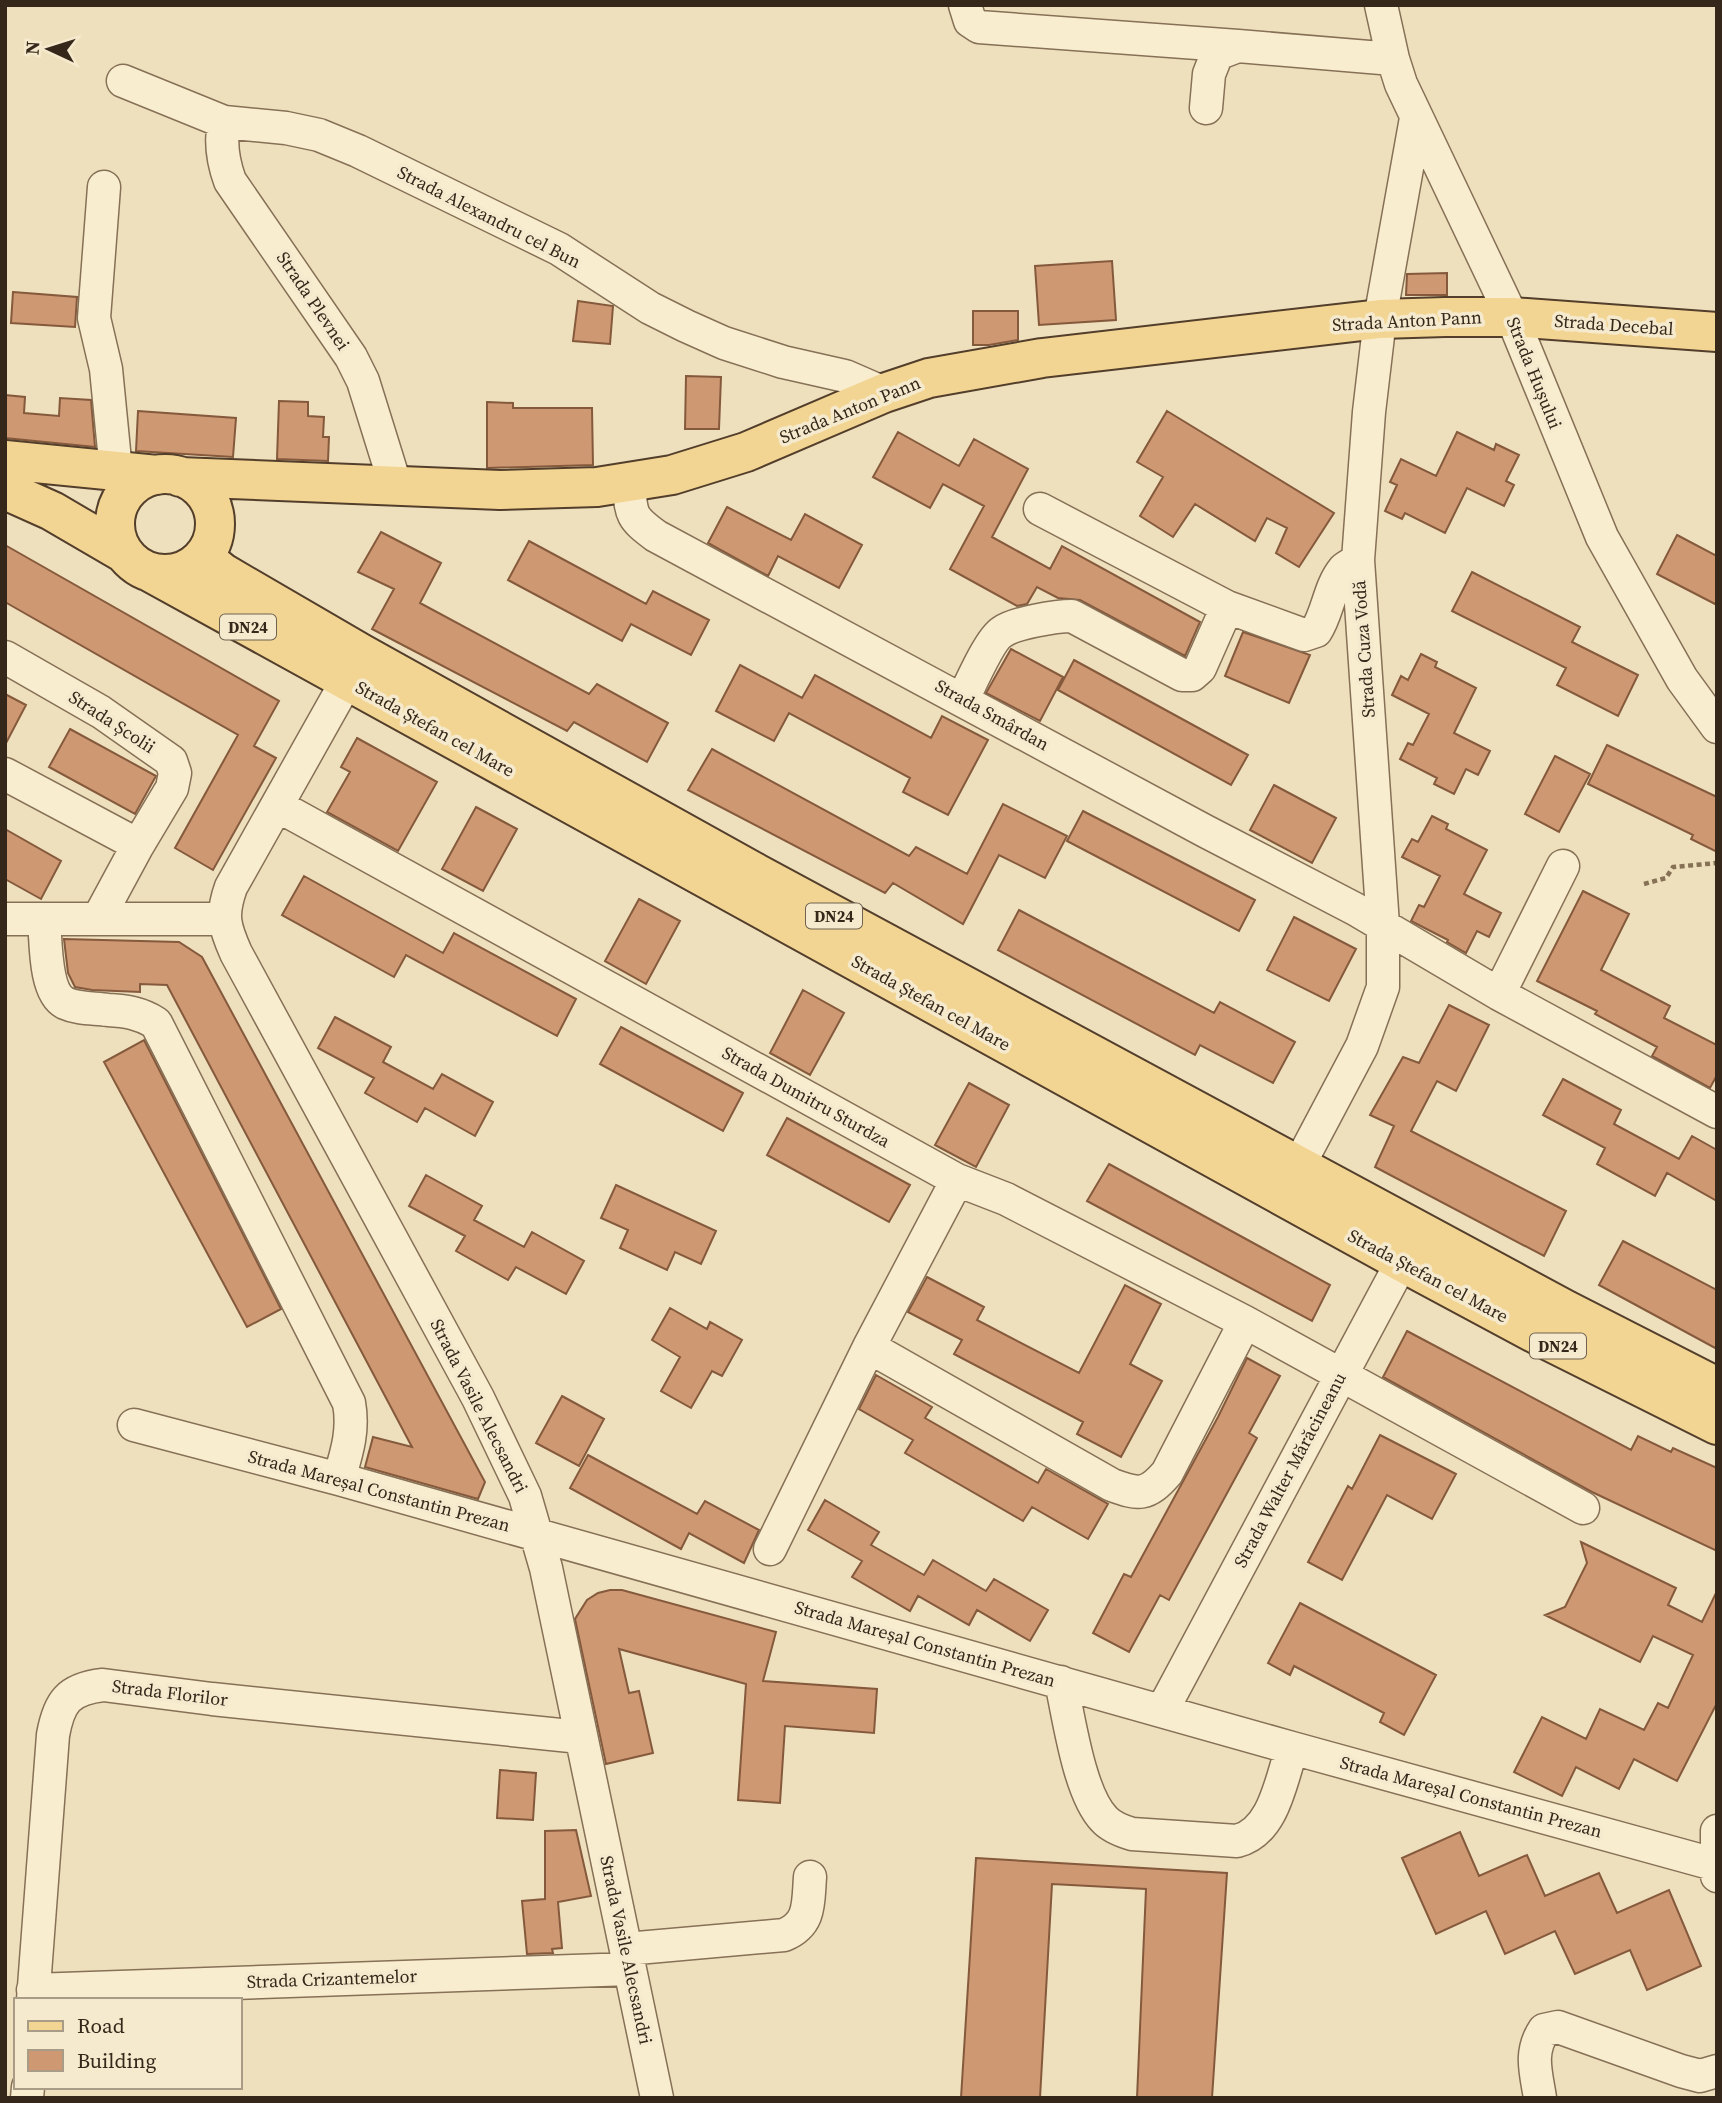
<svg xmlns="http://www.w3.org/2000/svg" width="1722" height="2103" viewBox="0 0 1722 2103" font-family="'Source Serif 4',serif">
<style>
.building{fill:#cd9872;stroke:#85593c;stroke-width:2}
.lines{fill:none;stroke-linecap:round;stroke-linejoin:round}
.minor-casing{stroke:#867056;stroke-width:35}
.major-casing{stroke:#533e2b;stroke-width:42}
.path{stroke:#867056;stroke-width:4.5;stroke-dasharray:5 3.5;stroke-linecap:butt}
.minor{stroke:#f9edd0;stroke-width:32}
.major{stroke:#f3d593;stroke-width:38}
.labels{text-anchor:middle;stroke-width:7;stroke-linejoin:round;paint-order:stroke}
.shield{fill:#f5eacd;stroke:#6f6250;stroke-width:2}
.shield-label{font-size:16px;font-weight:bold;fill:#35281b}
.street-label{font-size:18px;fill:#35281b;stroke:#f5eacd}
</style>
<rect width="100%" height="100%" fill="#eee0bd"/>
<path class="building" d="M 1112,261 L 1116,320 L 1039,325 L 1035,266 Z
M 1447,273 L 1447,295 L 1406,295 L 1407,274 Z
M 13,292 L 77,297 L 75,327 L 11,323 Z
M 578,301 L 613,306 L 610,344 L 573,341 Z
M 973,311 L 1018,311 L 1018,340 L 989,345 L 973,345 Z
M 686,376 L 721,377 L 719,429 L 685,429 Z
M 5,395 L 25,397 L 24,413 L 59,416 L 60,398 L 91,400 L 95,447 L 5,438 Z
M 279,401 L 308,402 L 308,416 L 324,417 L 323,437 L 329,437 L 328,461 L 277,459 Z
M 487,402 L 513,403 L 513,408 L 592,408 L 593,465 L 487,468 Z
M 138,411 L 236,418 L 233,457 L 136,451 Z
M 1167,411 L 1334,513 L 1299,567 L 1276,553 L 1287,528 L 1267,518 L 1255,541 L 1195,504 L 1173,537 L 1140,516 L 1163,477 L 1137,462 Z
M 898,432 L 959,466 L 974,439 L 1028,469 L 992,537 L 1050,569 L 1062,546 L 1200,622 L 1185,656 L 1080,600 L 1058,598 L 1037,587 L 1027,604 L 1017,606 L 950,569 L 984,506 L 943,484 L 930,508 L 873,477 Z
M 1457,432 L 1494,450 L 1496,444 L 1519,455 L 1506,481 L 1514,485 L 1504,506 L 1467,488 L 1445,533 L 1405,513 L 1402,519 L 1385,511 L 1397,485 L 1390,482 L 1401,459 L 1436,476 Z
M 727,507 L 791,540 L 805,514 L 862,545 L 839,588 L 778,556 L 768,576 L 708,543 Z
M 381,532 L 441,563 L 420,603 L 589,694 L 597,684 L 668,723 L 647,762 L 574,722 L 567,731 L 372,629 L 394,589 L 358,572 Z
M 1677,535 L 1717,556 L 1717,605 L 1657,574 Z
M 529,541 L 646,604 L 653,591 L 709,620 L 691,655 L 631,624 L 622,641 L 508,580 Z
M 5,545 L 279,701 L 254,746 L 276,758 L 213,870 L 175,848 L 238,735 L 5,602 Z
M 1472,572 L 1580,627 L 1572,642 L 1638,675 L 1618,716 L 1557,685 L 1566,668 L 1452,611 Z
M 1243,632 L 1310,655 L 1289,703 L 1225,676 Z
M 1011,649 L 1063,677 L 1040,721 L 986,693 Z
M 1421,654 L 1437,662 L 1435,667 L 1476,688 L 1454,733 L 1490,751 L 1478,775 L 1466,769 L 1454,794 L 1434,784 L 1437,778 L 1400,759 L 1408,743 L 1413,745 L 1429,714 L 1392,695 L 1401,676 L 1408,680 Z
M 1074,660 L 1248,755 L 1231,785 L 1058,690 Z
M 740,665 L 802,698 L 815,675 L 931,738 L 942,716 L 988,740 L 948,815 L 903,792 L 910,778 L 789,713 L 774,741 L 716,711 Z
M 5,694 L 26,705 L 5,745 Z
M 70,729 L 156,776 L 135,814 L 49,767 Z
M 357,738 L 437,782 L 398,851 L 327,812 L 350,772 L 341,767 Z
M 1607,745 L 1717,797 L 1717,852 L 1691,839 L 1693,835 L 1588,784 Z
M 712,749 L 909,856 L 916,847 L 967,874 L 1003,804 L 1067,836 L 1045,878 L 999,855 L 963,924 L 893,883 L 885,893 L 688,790 Z
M 1555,756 L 1590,774 L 1559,832 L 1525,814 Z
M 1274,785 L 1336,818 L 1312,863 L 1250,830 Z
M 476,807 L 517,829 L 483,891 L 442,869 Z
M 1083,811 L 1255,900 L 1239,931 L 1067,841 Z
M 1432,816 L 1448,824 L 1446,829 L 1487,850 L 1464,894 L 1501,913 L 1489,937 L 1477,931 L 1466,953 L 1447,942 L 1448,940 L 1411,921 L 1419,905 L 1424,907 L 1440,876 L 1402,857 L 1412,839 L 1418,842 Z
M 5,829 L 61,861 L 41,899 L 5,879 Z
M 304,876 L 443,953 L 454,933 L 576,999 L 557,1036 L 406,955 L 394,977 L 282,915 Z
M 1583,891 L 1629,914 L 1601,970 L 1670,1006 L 1664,1018 L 1717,1045 L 1717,1075 L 1710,1088 L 1652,1056 L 1657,1047 L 1595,1014 L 1597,1011 L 1537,981 Z
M 639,899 L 680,921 L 646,984 L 605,961 Z
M 1019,910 L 1214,1013 L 1220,1002 L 1295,1042 L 1273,1083 L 1200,1045 L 1195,1055 L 998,950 Z
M 1294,917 L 1356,949 L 1329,1001 L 1267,970 Z
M 64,939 L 179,942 L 202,957 L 485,1482 L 478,1499 L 365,1467 L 373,1437 L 412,1447 L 167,985 L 140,984 L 140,992 L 92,990 L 75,987 L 68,973 Z
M 803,990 L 844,1013 L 810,1075 L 770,1053 Z
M 1449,1005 L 1489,1025 L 1456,1091 L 1437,1081 L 1411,1131 L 1566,1211 L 1544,1256 L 1375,1167 L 1394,1126 L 1370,1115 L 1403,1057 L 1419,1063 Z
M 335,1017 L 391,1047 L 383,1062 L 433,1089 L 442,1074 L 493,1102 L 475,1136 L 425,1108 L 417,1122 L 365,1093 L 374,1078 L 318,1048 Z
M 621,1027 L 743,1093 L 723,1131 L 600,1064 Z
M 144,1040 L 281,1309 L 247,1327 L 104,1062 Z
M 1563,1079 L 1621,1110 L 1614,1124 L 1679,1159 L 1692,1136 L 1717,1150 L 1717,1201 L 1667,1173 L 1655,1196 L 1597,1164 L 1605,1148 L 1543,1115 Z
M 969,1083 L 1009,1105 L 976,1167 L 935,1145 Z
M 787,1118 L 910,1185 L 889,1222 L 767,1155 Z
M 1109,1164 L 1330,1285 L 1312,1321 L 1087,1201 Z
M 426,1175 L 482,1206 L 474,1220 L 524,1247 L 532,1232 L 584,1261 L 566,1294 L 516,1267 L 508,1280 L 456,1251 L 465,1236 L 409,1206 Z
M 616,1185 L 716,1231 L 701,1264 L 675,1252 L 667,1270 L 620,1248 L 628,1230 L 601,1218 Z
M 1623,1241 L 1717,1290 L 1717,1349 L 1599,1285 Z
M 927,1277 L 984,1307 L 977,1320 L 1079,1373 L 1125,1285 L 1161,1304 L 1130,1364 L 1162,1381 L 1121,1457 L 1077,1434 L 1083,1422 L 954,1354 L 962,1340 L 908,1312 Z
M 670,1308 L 707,1329 L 710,1322 L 742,1340 L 722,1376 L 712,1371 L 691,1408 L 661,1391 L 680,1357 L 652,1340 Z
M 1407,1331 L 1631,1450 L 1638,1436 L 1671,1452 L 1673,1448 L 1717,1468 L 1717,1551 L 1592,1492 L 1383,1377 Z
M 1247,1358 L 1280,1376 L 1249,1433 L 1257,1438 L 1169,1600 L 1160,1595 L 1129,1652 L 1093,1633 L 1124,1574 L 1131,1577 L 1218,1417 Z
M 876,1375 L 932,1407 L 925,1418 L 1038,1483 L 1046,1469 L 1108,1504 L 1088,1539 L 1032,1507 L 1023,1521 L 905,1453 L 913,1440 L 859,1409 Z
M 562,1396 L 604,1419 L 579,1466 L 536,1443 Z
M 1380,1435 L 1456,1474 L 1432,1519 L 1387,1495 L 1342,1580 L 1308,1562 L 1348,1486 L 1352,1489 Z
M 588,1455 L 697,1514 L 705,1501 L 759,1530 L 744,1563 L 689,1533 L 681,1549 L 570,1488 Z
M 825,1500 L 879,1532 L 871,1545 L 924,1575 L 933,1560 L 986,1591 L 994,1579 L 1048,1610 L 1030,1641 L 977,1610 L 969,1625 L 918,1596 L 910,1611 L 852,1577 L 862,1561 L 808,1530 Z
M 1581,1542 L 1676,1588 L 1668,1605 L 1702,1622 L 1717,1591 L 1717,1703 L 1677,1781 L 1634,1759 L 1619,1789 L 1576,1767 L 1562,1796 L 1514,1772 L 1542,1717 L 1586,1739 L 1600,1709 L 1644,1730 L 1658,1703 L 1668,1708 L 1693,1655 L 1653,1636 L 1640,1662 L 1545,1615 L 1565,1607 L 1587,1563 Z
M 610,1590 L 622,1590 L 776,1632 L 763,1681 L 877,1689 L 874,1733 L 785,1726 L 780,1803 L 738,1800 L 746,1684 L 619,1649 L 629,1693 L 639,1691 L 653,1753 L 606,1764 L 575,1619 L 587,1600 L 598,1593 Z
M 1300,1603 L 1436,1675 L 1404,1735 L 1380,1722 L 1384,1713 L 1294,1666 L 1290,1675 L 1268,1663 Z
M 500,1770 L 536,1773 L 533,1820 L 497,1818 Z
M 576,1830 L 591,1896 L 558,1902 L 562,1948 L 552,1949 L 553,1953 L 527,1954 L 522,1901 L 545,1899 L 545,1831 Z
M 1460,1832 L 1479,1876 L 1527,1855 L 1545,1896 L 1599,1873 L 1617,1913 L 1669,1890 L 1701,1966 L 1647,1990 L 1630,1950 L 1575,1974 L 1555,1931 L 1505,1954 L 1486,1911 L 1436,1934 L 1402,1858 Z
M 976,1858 L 1227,1873 L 1212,2098 L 1137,2098 L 1146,1889 L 1052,1884 L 1040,2098 L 961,2098 Z"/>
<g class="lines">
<defs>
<path id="minor" d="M 965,5 L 970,21 L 979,27 L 1238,46
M 1381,5 L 1393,59 L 1401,84 L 1512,317 L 1602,537 L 1682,679 L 1717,727
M 123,81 L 224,122 L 286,128 L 319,135 L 358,151 L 559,249 L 650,308 L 686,326 L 724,343 L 783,362 L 845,376 L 884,393
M 1206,108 L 1209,74 L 1217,54 L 1238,46 L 1393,59
M 224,122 C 220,142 223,162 230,181 L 351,357 L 363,381 L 396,487
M 104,187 L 94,318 L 106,369 L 116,471
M 629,483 C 631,514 630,517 656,536 L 1205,831 L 1355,909 L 1499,994 L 1717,1112
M 1040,509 L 1227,607 L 1304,635 L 1316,631 C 1328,613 1329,587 1344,569 C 1347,566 1354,563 1358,560
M 5,657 L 101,712 L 171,761 L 175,773 L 172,788 L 138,845 L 98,919
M 358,661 L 231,887 C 221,915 224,926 236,953 L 478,1398 L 525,1496 L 546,1568 L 657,2098
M 963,699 C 970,685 990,639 1002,632 C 1014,623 1056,616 1072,616 L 1182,675 L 1192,675 L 1200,668 L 1227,607
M 5,774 L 138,845
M 278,806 L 957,1180 L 1006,1199 L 1245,1322 L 1583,1508
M 5,919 L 224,919
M 44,919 C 46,940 44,992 65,1003 C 78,1009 94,1008 108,1010 C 126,1011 140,1013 156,1023 L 349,1403 C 354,1430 347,1452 339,1479
M 1499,994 L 1563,866
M 1299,1165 L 1362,1046 L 1383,987 L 1383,925 L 1358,560 L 1369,412 L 1380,319 L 1416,118
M 869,1347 L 1112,1485 C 1139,1495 1147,1496 1167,1473 L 1245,1322
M 134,1425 L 339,1479 L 1292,1748 L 1717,1865
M 770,1549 L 869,1347 L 957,1180
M 1061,1682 C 1069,1718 1079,1793 1104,1819 C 1111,1827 1122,1831 1132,1834 L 1237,1841 C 1274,1832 1281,1780 1292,1748
M 1162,1711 L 1413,1241
M 1717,1831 L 1717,1876
M 626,1949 L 784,1935 C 811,1924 808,1903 810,1877
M 33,1990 L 630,1969
M 33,2000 L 53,1735 C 59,1702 68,1689 103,1685 L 212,1699 L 580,1737
M 27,2098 L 28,2087
M 1540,2098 C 1536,2072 1529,2053 1544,2030 L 1558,2027 L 1681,2071 L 1700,2076 L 1717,2071"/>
<path id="major" d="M 5,460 L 157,475
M115 524a50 50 0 1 1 100 0a50 50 0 1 1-100 0Z
M 180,477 L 500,490 L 597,487 L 672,475 L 746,452 L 884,393 L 929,378 L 1042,358 L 1380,319 L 1445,317 L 1512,317 L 1717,332
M 5,490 L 52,511 L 124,553
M 203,557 L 223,573 L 362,654 L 756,873 L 1566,1310 L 1717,1387
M 150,572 L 1402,1262 L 1551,1342 L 1717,1425"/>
</defs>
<use href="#minor" class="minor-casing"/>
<use href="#major" class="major-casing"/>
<path class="path" d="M 1644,884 L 1666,878 L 1673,867 L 1717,863"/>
<use href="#minor" class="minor"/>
<use href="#major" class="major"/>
</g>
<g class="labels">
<g class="shield">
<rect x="220" y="614.5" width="56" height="25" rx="5"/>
<rect x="806" y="903.5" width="56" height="25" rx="5"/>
<rect x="1530" y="1333.5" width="56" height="25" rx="5"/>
</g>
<g class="shield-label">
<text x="248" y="633">DN24</text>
<text x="834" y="922">DN24</text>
<text x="1558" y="1352">DN24</text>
</g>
<g class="street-label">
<text transform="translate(489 217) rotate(27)" y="6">Strada Alexandru cel Bun</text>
<text transform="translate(313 301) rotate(56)" y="6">Strada Plevnei</text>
<text transform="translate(1407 321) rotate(-3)" y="6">Strada Anton Pann</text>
<text transform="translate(1614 325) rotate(4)" y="6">Strada Decebal</text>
<text transform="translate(1534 373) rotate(68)" y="6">Strada Hușului</text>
<text transform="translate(850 410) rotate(-22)" y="6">Strada Anton Pann</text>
<text transform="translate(1364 649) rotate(-94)" y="6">Strada Cuza Vodă</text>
<text transform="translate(992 715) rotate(29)" y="6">Strada Smârdan</text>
<text transform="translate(112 722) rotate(33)" y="6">Strada Școlii</text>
<text transform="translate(435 729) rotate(29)" y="6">Strada Ștefan cel Mare</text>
<text transform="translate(931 1003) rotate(29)" y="6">Strada Ștefan cel Mare</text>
<text transform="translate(806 1097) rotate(29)" y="6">Strada Dumitru Sturdza</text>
<text transform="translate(1428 1276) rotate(28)" y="6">Strada Ștefan cel Mare</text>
<text transform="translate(479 1406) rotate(63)" y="6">Strada Vasile Alecsandri</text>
<text transform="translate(1290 1470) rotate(-62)" y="6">Strada Walter Mărăcineanu</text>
<text transform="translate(379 1491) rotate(15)" y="6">Strada Mareșal Constantin Prezan</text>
<text transform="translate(925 1644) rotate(16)" y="6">Strada Mareșal Constantin Prezan</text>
<text transform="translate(170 1693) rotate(7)" y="6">Strada Florilor</text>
<text transform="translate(1471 1797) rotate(15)" y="6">Strada Mareșal Constantin Prezan</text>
<text transform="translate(626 1950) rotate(78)" y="6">Strada Vasile Alecsandri</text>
<text transform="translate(332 1979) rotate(-2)" y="6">Strada Crizantemelor</text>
</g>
</g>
<rect width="1722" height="2103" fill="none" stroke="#35281b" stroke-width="14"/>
<rect x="14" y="1998" width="228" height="91" fill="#f5eacd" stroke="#a89c86" stroke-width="2"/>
<rect x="28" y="2021" width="35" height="10" fill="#f3d593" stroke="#a89c86" stroke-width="2"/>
<text x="77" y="2033" font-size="21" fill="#35281b">Road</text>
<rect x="28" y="2050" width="35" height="21" fill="#cd9872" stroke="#a89c86" stroke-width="2"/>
<text x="77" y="2068" font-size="21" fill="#35281b">Building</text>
<g transform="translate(49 49) rotate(274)" stroke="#f5eacd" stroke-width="5" paint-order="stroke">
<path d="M0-5L12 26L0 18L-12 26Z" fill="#35281b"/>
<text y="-10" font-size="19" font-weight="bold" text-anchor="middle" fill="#35281b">N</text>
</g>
</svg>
